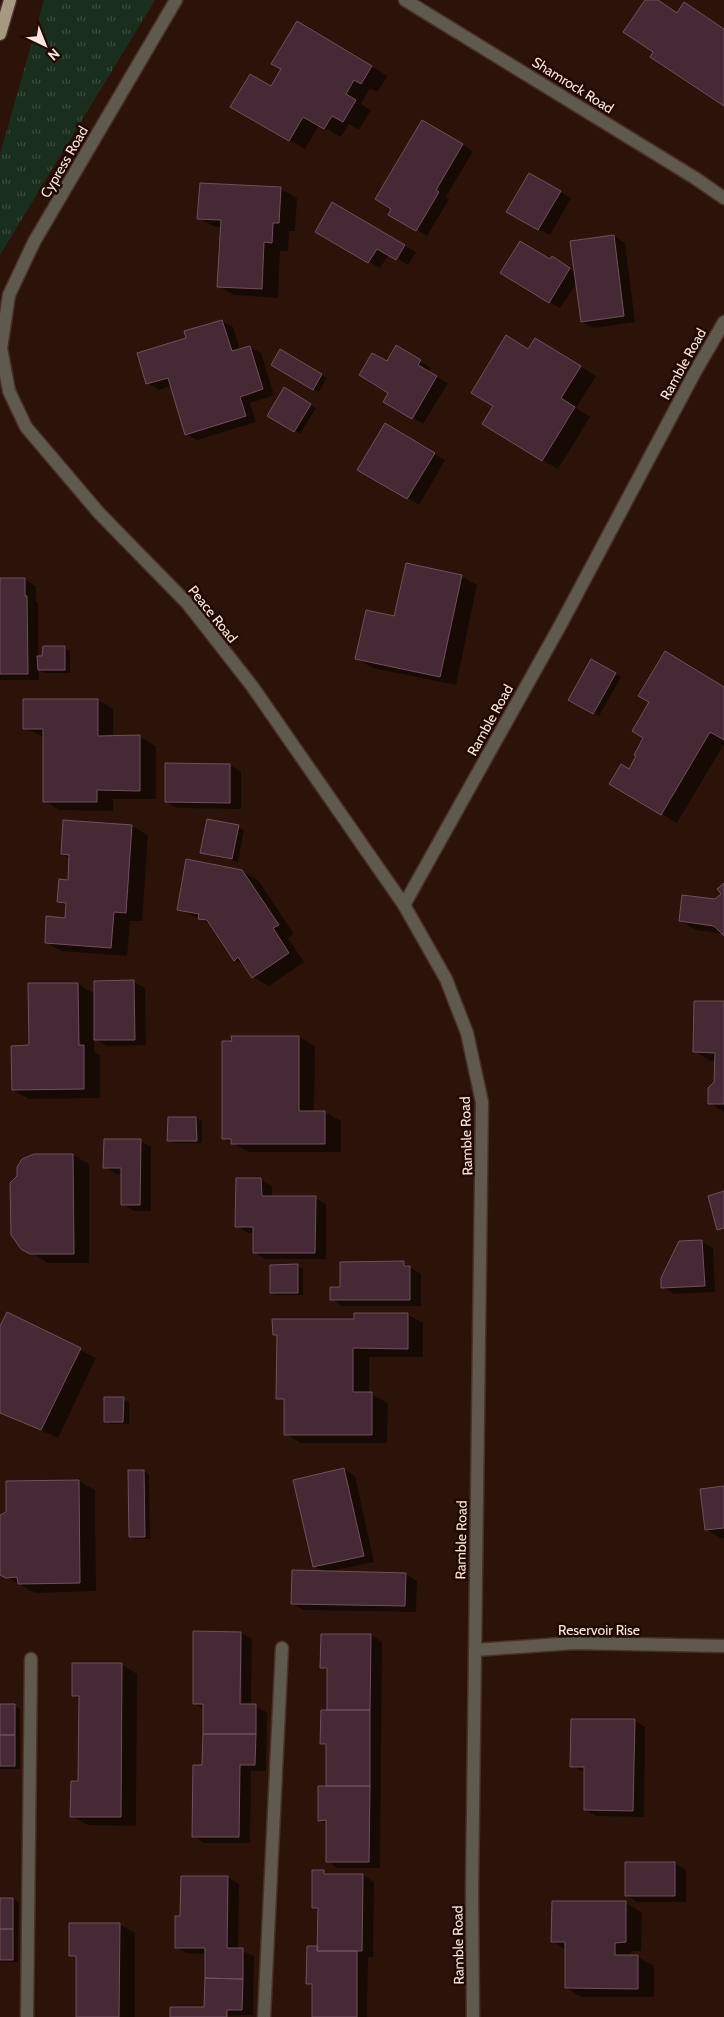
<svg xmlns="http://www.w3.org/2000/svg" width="724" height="2017" viewBox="0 0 724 2017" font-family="Cabin,sans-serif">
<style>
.grass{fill:url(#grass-tufts)}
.shadow{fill:#0007;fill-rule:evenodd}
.building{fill:#452934;stroke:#6f515c}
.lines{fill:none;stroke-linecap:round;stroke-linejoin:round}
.minor-casing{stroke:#493127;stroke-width:15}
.primary-casing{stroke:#493127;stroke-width:15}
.minor{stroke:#60594e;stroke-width:12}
.primary{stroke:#a79881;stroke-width:12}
.labels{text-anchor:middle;stroke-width:5;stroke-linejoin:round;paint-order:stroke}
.street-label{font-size:14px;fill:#f9e7e0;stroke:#210a02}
</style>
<defs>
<pattern id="grass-tufts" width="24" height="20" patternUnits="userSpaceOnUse" patternTransform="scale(1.25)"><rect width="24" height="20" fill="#1a2e1e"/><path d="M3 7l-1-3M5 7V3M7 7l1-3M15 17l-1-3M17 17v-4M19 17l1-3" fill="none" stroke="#3c4c3e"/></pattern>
</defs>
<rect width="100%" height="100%" fill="#2c1309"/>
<path class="grass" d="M 44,0 L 155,0 L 0,255 L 0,154 Z"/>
<path class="shadow" d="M 297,22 L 388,76 L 377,92 L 370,88 L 361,104 L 371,110 L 359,130 L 349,124 L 341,137 L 319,125 L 305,149 L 232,106 L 271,87 L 282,69 Z
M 422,122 L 473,151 L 446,197 L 449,199 L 427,236 L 390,214 Z
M 529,174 L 571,198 L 550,235 L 508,212 Z
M 201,184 L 281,189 L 297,198 L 295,231 L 289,231 L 288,251 L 280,251 L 278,298 L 234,295 L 218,286 L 222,227 L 215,227 L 199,218 Z
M 333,204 L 416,252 L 408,265 L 389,254 L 380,268 L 317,231 Z
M 614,236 L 625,243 L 635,322 L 593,328 L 582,322 L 577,282 L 560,308 L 549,302 L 551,261 L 552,258 L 575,272 Z
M 222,321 L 233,327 L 240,350 L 250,347 L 261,353 L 274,395 L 250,403 L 256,422 L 197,440 L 186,434 L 171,386 L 159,390 L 147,383 Z
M 396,347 L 431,368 L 429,372 L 448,383 L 423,424 L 385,401 L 390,392 L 387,362 Z
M 551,348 L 596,376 L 576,408 L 590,417 L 558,469 L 543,460 Z
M 280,351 L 327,378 L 319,392 L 272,364 Z
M 284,389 L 316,408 L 300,434 L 269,415 Z
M 385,425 L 445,460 L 419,505 L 359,469 Z
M 461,576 L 477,585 L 456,685 L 373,668 L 357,659 L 395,617 Z
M 0,579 L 24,579 L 36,586 L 36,602 L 38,603 L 38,657 L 65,648 L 70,651 L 70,673 L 44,673 L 39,670 L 39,680 L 0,680 Z
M 591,661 L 621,677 L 599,716 L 570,700 Z
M 724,688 L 724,744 L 677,823 L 611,784 L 629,770 L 645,738 Z
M 98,700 L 113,709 L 113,737 L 140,737 L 156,746 L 156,799 L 113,799 L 113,811 L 60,810 L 44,801 L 44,737 L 24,728 Z
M 230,765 L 241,772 L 241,809 L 177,808 L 166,802 Z
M 132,826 L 148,835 L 142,921 L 130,921 L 127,956 L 62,951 L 46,942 L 66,919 L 67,906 L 59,902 L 69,881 L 70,859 L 62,854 Z
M 238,827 L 244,830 L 238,862 L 202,853 Z
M 242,871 L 258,880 L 294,934 L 288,938 L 304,962 L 269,986 L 253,977 L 246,966 L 235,960 L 212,925 L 179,909 Z
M 724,885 L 724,934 L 696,930 L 680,921 L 716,901 L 723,894 Z
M 134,982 L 145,988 L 146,1045 L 107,1046 L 94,1038 L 94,1052 L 100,1055 L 100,1098 L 29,1099 L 13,1090 L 78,984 L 95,994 Z
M 724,1002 L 724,1112 L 709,1103 L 716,1082 L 716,1061 L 710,1061 L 694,1051 Z
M 299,1037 L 315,1046 L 314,1112 L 325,1112 L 341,1121 L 341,1152 L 249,1152 L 223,1138 Z
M 196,1118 L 202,1121 L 202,1143 L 174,1143 L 169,1140 L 169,1119 Z
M 140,1141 L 151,1147 L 151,1211 L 134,1211 L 123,1204 L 123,1174 L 116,1174 L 105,1167 Z
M 73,1155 L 89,1164 L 89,1263 L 48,1263 L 31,1253 L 18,1167 L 28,1156 Z
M 261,1180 L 272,1186 L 272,1198 L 315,1198 L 326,1204 L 326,1259 L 265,1259 L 254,1252 L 254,1233 L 248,1233 L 237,1226 Z
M 702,1241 L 713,1248 L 715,1292 L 674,1294 L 663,1287 Z
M 404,1263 L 421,1274 L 421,1306 L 342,1306 L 331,1299 L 341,1289 Z
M 298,1266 L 303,1269 L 303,1295 L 276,1295 L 271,1292 Z
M 7,1314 L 96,1358 L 58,1438 L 0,1412 L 0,1328 Z
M 407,1314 L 423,1323 L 423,1357 L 369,1357 L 369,1393 L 388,1403 L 387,1443 L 301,1443 L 285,1434 L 285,1402 L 277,1398 L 278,1337 L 274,1335 L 355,1320 Z
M 123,1399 L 129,1402 L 129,1424 L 111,1424 L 105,1421 Z
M 344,1469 L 355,1476 L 374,1562 L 331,1571 L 406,1574 L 417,1581 L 416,1612 L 303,1610 L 292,1603 L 325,1572 L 314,1566 Z
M 144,1471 L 149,1474 L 150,1539 L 136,1539 L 130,1536 Z
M 79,1481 L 95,1490 L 96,1591 L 35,1593 L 1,1574 L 0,1519 Z
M 724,1487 L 724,1538 L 722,1539 L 706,1529 Z
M 241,1633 L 252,1639 L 251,1705 L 267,1712 L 266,1771 L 251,1771 L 250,1843 L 204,1843 L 193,1836 L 204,1766 L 204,1709 L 194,1703 ZM 240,1637 L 242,1637 L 242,1710 L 239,1710 Z
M 371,1635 L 382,1642 L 380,1868 L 338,1868 L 327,1861 L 327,1824 L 319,1820 L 328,1787 L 328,1747 L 322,1744 L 328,1711 L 328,1671 L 322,1667 Z
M 121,1664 L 137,1674 L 136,1826 L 88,1825 L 72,1816 L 79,1783 L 80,1700 L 73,1696 Z
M 0,1705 L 15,1706 L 20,1709 L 20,1769 L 0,1769 Z
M 634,1720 L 645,1727 L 644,1817 L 596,1816 L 585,1810 L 585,1773 L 572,1766 Z
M 675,1863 L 686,1870 L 686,1902 L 637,1902 L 626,1895 Z
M 324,1872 L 329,1875 L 363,1875 L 374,1882 L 373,1957 L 368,1957 L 367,2017 L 313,2017 L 314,1987 L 307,1983 L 319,1947 L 319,1911 L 313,1908 Z
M 228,1877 L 239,1884 L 238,1949 L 254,1956 L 253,2015 L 171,2017 L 206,2008 L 206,1954 L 187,1953 L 176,1947 L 182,1918 Z
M 0,1899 L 13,1899 L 19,1902 L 18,1962 L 0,1962 Z
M 626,1903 L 642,1912 L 641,1951 L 631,1951 L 631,1956 L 638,1957 L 654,1966 L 654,1997 L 582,1997 L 566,1988 L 566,1950 L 553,1942 Z
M 119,1924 L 135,1933 L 135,2017 L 77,2017 L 78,1959 L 71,1955 Z"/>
<path class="building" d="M 645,0 L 658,0 L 677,13 L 684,2 L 724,29 L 724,106 L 650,57 L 653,52 L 623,32 Z
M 297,21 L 372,66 L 361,84 L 354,80 L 346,94 L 356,100 L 343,122 L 332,116 L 324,129 L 303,117 L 289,141 L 230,107 L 250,74 L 271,86 L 281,69 L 271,64 Z
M 422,120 L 463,144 L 436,190 L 439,192 L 416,231 L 388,215 L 391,209 L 375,199 Z
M 529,173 L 561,191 L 538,230 L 506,212 Z
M 200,183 L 281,187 L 279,223 L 273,223 L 272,243 L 264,242 L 262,289 L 217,287 L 221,220 L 197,219 Z
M 332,202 L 405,245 L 396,260 L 377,249 L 368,263 L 315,232 Z
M 614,235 L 624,316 L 581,322 L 570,241 Z
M 520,241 L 550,259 L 552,256 L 570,268 L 549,303 L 500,273 Z
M 222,320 L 232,351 L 250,346 L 263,389 L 240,397 L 246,416 L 185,435 L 168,378 L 146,384 L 137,353 L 186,338 L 184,331 Z
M 506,335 L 528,349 L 535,338 L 581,366 L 561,398 L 575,407 L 542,461 L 482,424 L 493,406 L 471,393 Z
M 396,345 L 421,360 L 418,365 L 437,376 L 412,419 L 383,402 L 388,393 L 359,375 L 372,353 L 387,361 Z
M 280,349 L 322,374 L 313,390 L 271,365 Z
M 284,387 L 311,404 L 294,432 L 267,416 Z
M 385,423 L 435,453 L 407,499 L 357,470 Z
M 406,563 L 462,575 L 440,677 L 355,659 L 366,610 L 394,616 Z
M 0,578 L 25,578 L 25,596 L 27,596 L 28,674 L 0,674 Z
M 43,646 L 65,646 L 65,670 L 38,670 L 37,656 L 42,656 Z
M 665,651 L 724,687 L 724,740 L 710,732 L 661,815 L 609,784 L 621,764 L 629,769 L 636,756 L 634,755 L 643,738 L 632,731 L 649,702 L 638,696 Z
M 591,659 L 616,673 L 593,714 L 568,700 Z
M 23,699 L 98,699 L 98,736 L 140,735 L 140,791 L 97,790 L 97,802 L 43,802 L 43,729 L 23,729 Z
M 165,763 L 230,764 L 230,803 L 165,802 Z
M 207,819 L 239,825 L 232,859 L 200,853 Z
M 63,820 L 132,825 L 126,913 L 114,912 L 111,948 L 45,943 L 46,916 L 65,918 L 66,903 L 57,902 L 59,879 L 68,880 L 69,855 L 61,854 Z
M 186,859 L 242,870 L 279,925 L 273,928 L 289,953 L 252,978 L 238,957 L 234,961 L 207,920 L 198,919 L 199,914 L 177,910 Z
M 724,883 L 724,936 L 714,926 L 679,921 L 682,895 L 715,899 L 721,894 L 717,889 Z
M 134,980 L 135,1040 L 94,1040 L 94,981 Z
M 28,983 L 78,983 L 79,1045 L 84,1045 L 84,1089 L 12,1090 L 11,1046 L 29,1045 Z
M 694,1001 L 724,1001 L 724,1104 L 708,1104 L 708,1088 L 714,1082 L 715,1053 L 693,1052 Z
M 231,1036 L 299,1036 L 299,1111 L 325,1111 L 325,1144 L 231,1144 L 231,1139 L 222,1139 L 222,1041 L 232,1041 Z
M 168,1117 L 196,1117 L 197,1141 L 167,1141 Z
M 104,1139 L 141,1139 L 140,1205 L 121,1205 L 121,1168 L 103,1168 Z
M 34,1154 L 73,1154 L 74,1254 L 30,1254 L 21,1249 L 11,1235 L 10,1183 L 17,1176 L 17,1167 L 22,1159 Z
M 236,1178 L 261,1178 L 262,1196 L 316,1196 L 315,1253 L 253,1253 L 253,1227 L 235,1227 Z
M 724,1191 L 724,1228 L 717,1230 L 708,1196 Z
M 702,1240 L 705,1286 L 661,1288 L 661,1278 L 679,1241 Z
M 404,1261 L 404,1266 L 410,1266 L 410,1300 L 330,1300 L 330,1287 L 340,1287 L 340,1262 Z
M 298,1264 L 298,1293 L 270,1293 L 270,1265 Z
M 7,1312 L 81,1348 L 41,1430 L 0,1413 L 0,1326 Z
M 354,1313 L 408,1313 L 408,1349 L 353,1348 L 353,1392 L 372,1392 L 372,1435 L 284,1435 L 284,1399 L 276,1399 L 277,1335 L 273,1335 L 272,1319 L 354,1319 Z
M 104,1397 L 124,1397 L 123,1422 L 104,1422 Z
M 344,1468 L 364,1556 L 313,1567 L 293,1480 Z
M 128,1470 L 144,1470 L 145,1537 L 129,1537 Z
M 79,1480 L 80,1583 L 18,1584 L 17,1577 L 6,1578 L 0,1575 L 0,1515 L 6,1512 L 6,1481 Z
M 724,1486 L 724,1528 L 705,1530 L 700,1489 Z
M 292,1570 L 406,1573 L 405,1606 L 291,1604 Z
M 193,1631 L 241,1632 L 240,1704 L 256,1704 L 256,1734 L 203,1734 L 203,1704 L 193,1704 Z
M 321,1634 L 371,1634 L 370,1710 L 327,1710 L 327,1668 L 320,1668 Z
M 72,1663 L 122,1663 L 121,1817 L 70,1817 L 71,1781 L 78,1781 L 79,1696 L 72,1696 Z
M 0,1704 L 15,1704 L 15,1735 L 0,1735 Z
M 321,1710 L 370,1710 L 370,1786 L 326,1786 L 326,1744 L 320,1744 Z
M 571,1719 L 635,1719 L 633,1811 L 584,1810 L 584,1767 L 570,1767 Z
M 203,1734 L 256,1734 L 255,1765 L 240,1765 L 239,1837 L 192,1837 L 193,1765 L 202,1765 Z
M 0,1735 L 15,1735 L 15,1766 L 0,1766 Z
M 318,1786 L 370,1786 L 369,1862 L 326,1862 L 326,1820 L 318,1821 Z
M 625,1862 L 675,1862 L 675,1896 L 625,1896 Z
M 312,1870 L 324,1870 L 324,1874 L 363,1874 L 362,1951 L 317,1951 L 318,1908 L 312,1908 Z
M 181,1876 L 228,1876 L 227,1948 L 243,1948 L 243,1979 L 205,1978 L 205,1948 L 175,1948 L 175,1916 L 180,1916 Z
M 0,1898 L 13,1898 L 13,1929 L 0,1929 Z
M 552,1901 L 626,1901 L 626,1942 L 615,1943 L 615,1955 L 638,1955 L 638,1989 L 565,1988 L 565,1942 L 551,1942 Z
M 69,1923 L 120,1923 L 119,2017 L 76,2017 L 76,1956 L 69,1956 Z
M 0,1929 L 13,1929 L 13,1960 L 0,1960 Z
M 307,1946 L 318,1946 L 317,1951 L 357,1951 L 357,2017 L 312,2017 L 312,1984 L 306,1984 Z
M 205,1978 L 243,1979 L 242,2010 L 227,2010 L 227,2017 L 170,2017 L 170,2007 L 204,2007 Z"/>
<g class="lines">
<defs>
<path id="minor" d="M 176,0 L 34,242 L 9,295 L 1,348 L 9,391 L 26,427 L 99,513 L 187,603 L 252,686 L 404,905
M 405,0 L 695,178 L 724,198
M 475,1650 L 574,1643 L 724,1646
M 27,2017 L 31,1659
M 264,2017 L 282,1648
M 473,2017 L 472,1890 L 482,1102 L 467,1033 L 446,979 L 404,905 L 561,624 L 695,372 L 724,322"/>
<path id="primary" d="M 0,34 L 10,0"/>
</defs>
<use href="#minor" class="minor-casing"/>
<use href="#primary" class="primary-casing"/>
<use href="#minor" class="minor"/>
<use href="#primary" class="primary"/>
</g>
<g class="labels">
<g class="street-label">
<text transform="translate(573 85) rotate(32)" y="5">Shamrock Road</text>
<text transform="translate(64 162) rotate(-60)" y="5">Cypress Road</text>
<text transform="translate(683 364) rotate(-61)" y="5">Ramble Road</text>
<text transform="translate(213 614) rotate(51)" y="5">Peace Road</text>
<text transform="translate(490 720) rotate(-61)" y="5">Ramble Road</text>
<text transform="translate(466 1136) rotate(-92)" y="5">Ramble Road</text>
<text transform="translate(461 1540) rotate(-89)" y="5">Ramble Road</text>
<text x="599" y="1635">Reservoir Rise</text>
<text transform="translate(458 1945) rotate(-91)" y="5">Ramble Road</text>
</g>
</g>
<g transform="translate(45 45) rotate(137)" stroke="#210a02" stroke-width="4" paint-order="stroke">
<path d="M0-4L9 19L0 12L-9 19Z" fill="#f9e7e0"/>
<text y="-8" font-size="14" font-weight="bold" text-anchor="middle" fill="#f9e7e0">N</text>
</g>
</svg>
